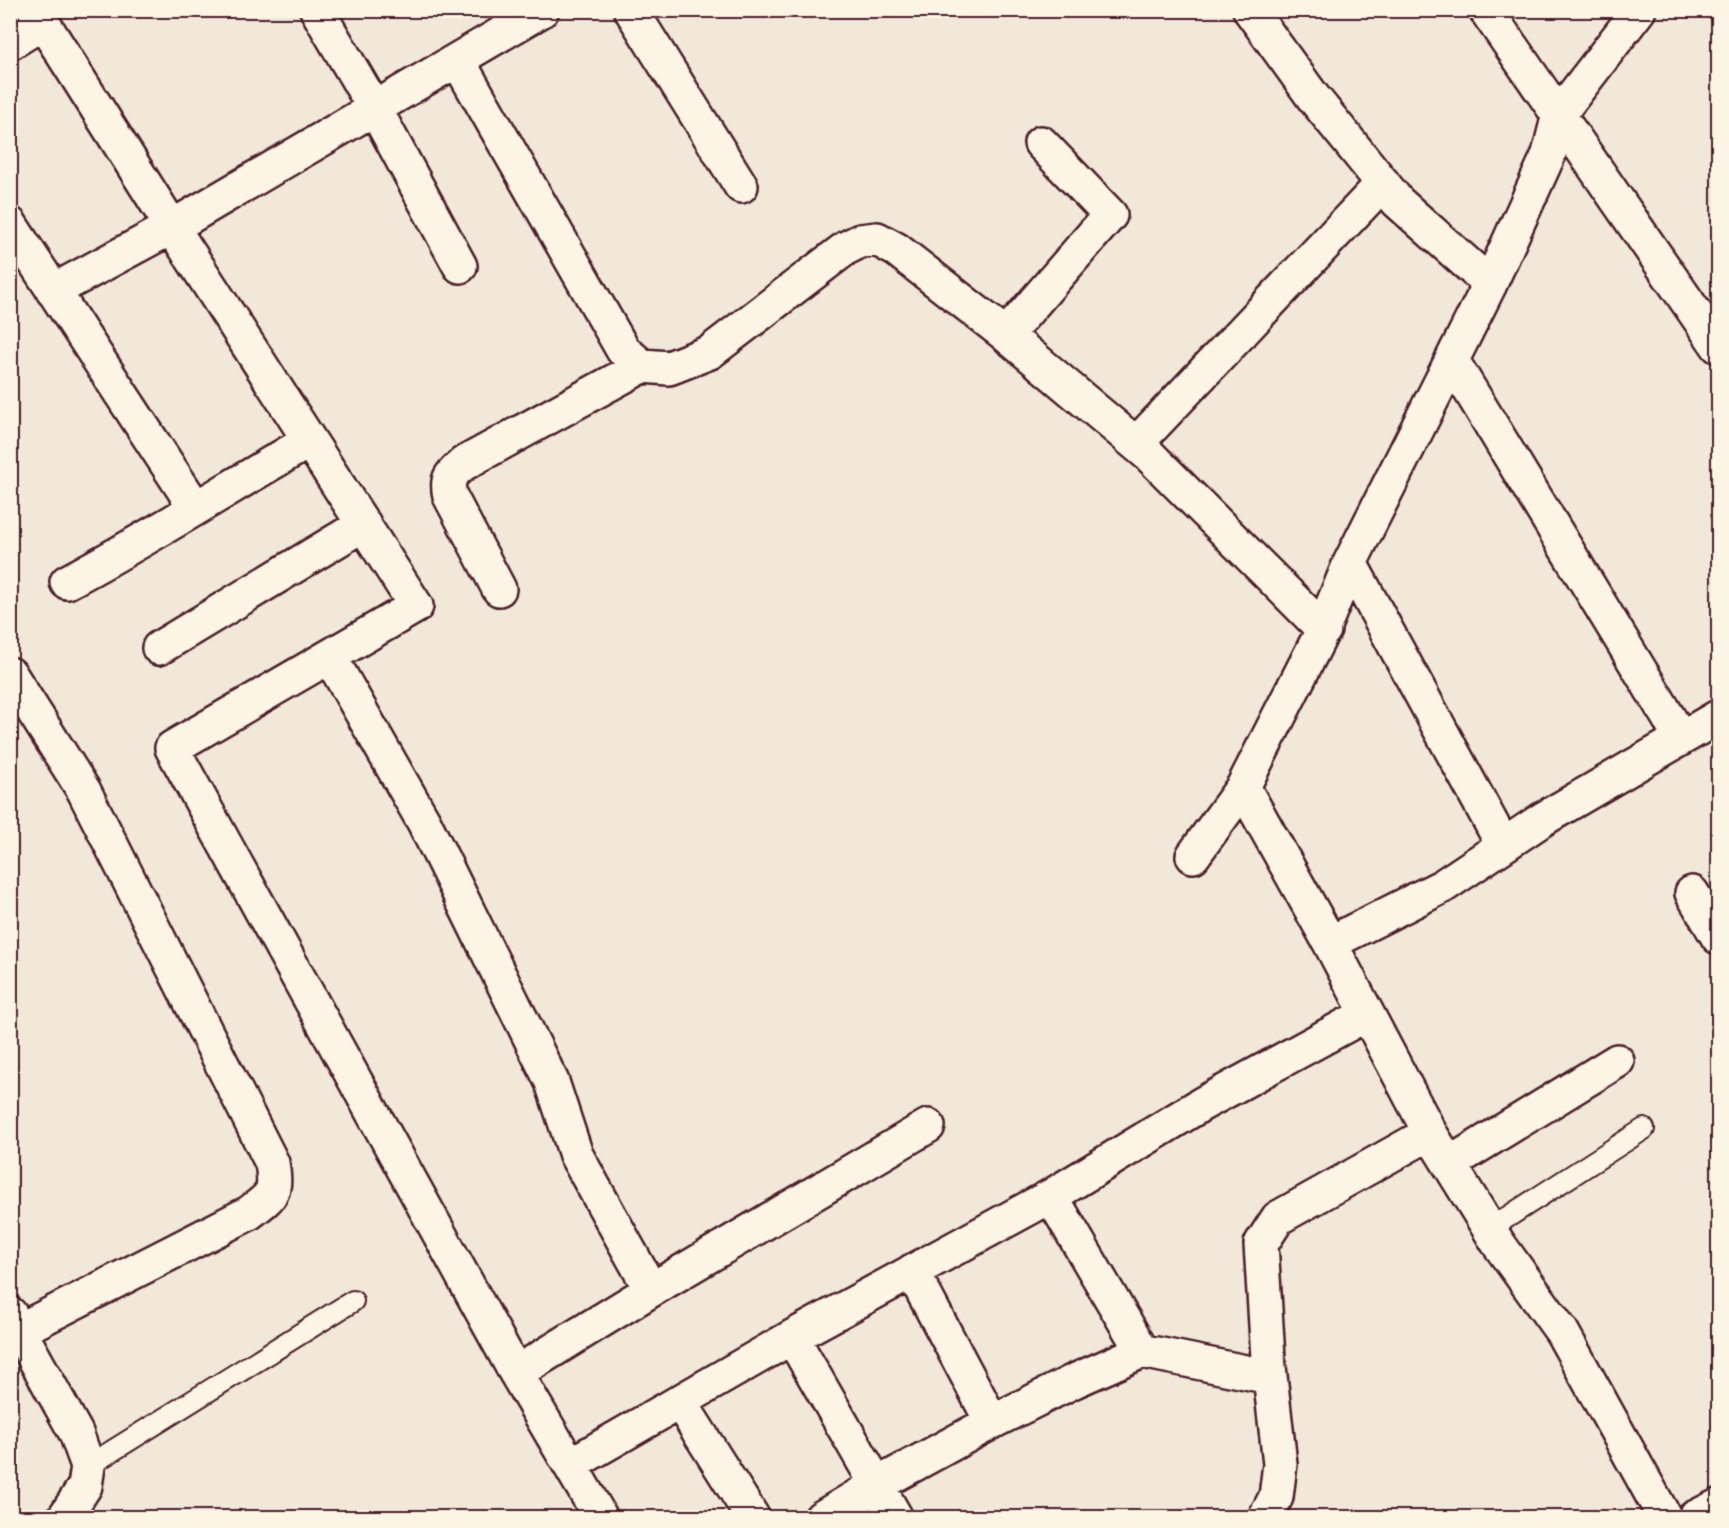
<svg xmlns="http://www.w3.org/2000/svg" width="1729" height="1528" viewBox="0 0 1729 1528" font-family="'Balsamiq Sans',sans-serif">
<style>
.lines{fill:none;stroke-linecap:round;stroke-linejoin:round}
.service-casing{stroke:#4a1f2b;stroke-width:24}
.minor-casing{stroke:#4a1f2b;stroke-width:38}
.service{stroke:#fcf5e5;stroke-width:20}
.minor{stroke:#fcf5e5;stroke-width:33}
</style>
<rect width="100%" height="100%" fill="#f1e8da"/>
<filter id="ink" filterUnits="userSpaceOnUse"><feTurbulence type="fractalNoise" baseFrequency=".0167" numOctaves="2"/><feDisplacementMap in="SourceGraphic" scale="12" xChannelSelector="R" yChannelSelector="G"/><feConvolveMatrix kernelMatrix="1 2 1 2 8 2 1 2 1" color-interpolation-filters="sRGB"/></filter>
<g filter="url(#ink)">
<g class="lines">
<defs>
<path id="service" d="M 1489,1229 L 1644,1129
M 88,1466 L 353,1301"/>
<path id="minor" d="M 35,10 L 172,227 L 416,606 L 172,748 L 516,1373 L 601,1518
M 317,10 L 375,109 L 460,266
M 631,10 L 741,186
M 1250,10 L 1313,97 L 1398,202 L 1490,284
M 1486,10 L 1718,346
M 10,43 L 42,23
M 458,61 L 623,350 L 642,366 L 669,368 L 710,352 L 846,248 L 860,241 L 877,239 L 897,250 L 1006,335
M 1041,143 L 1110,215 L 1006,335 L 1149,455 L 1324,630
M 10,224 L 195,507
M 53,291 L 172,227 L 542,10
M 1453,362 L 1681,738
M 1136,444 L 1383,183
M 1350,563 L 1503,845
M 67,582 C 150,538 228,488 309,441
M 499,589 L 450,496 C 446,479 450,475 463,464 L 642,366
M 159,648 L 364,524
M 330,657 L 424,822 L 552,1082 L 576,1155 L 651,1290
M 10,674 L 84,791 L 272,1163 C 277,1194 272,1195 249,1213 L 20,1330
M 1243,787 L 1330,943 L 1430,1133 L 1498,1243 L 1562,1332 L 1665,1518
M 1193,856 L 1243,787 L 1319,638 L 1350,563 L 1490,284 L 1549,154 L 1559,114 L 1639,10
M 1692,893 L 1718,937
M 1330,943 L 1443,886 L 1543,819 L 1718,717
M 1449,1164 L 1617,1061
M 1051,1196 L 1142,1351
M 912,1271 L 992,1422
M 10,1314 L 76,1433 L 88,1466 L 85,1486 L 64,1518
M 792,1337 L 896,1518
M 516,1373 L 651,1290 L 928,1126
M 680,1402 L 753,1518
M 570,1465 L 792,1337 L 1051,1196 L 1202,1104 L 1367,1014
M 821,1518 L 878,1484 L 992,1422 L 1074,1381 L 1142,1351 L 1270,1377
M 1265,1518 L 1276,1497 L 1280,1464 L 1268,1358 L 1261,1244 L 1278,1218 L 1430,1133
M 1694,1518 L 1718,1506"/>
</defs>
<use href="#service" class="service-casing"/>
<use href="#minor" class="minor-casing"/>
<use href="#service" class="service"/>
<use href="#minor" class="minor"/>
</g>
</g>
<rect width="1729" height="1528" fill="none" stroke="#fcf5e5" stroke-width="36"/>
<rect x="18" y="18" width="1693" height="1492" fill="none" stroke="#4a1f2b" stroke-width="2" filter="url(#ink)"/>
</svg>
